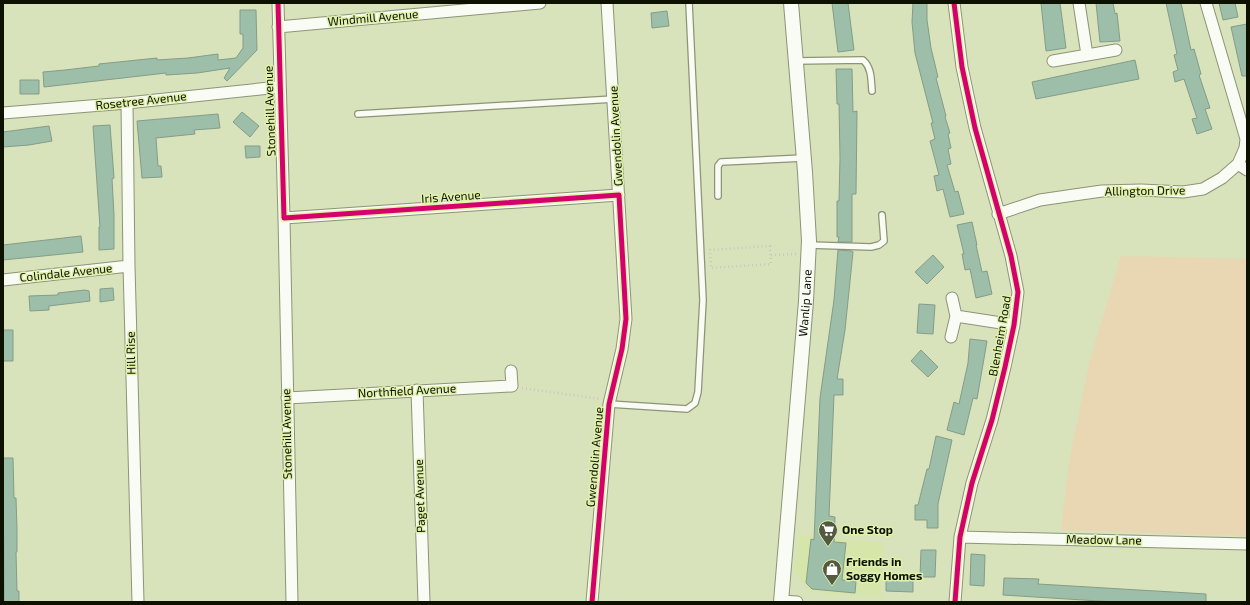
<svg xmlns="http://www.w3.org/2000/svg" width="1250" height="605" viewBox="0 0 1250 605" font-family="'Exo 2',sans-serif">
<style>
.built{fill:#d6e5a9}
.green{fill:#e9d6b3}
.building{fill:#9dbea8;stroke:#859c88}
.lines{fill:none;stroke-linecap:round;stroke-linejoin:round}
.service-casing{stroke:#8d9476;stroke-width:8}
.minor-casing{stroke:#8d9476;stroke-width:13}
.tertiary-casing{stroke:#8d9476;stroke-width:16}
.path{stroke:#c8cac0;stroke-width:2.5;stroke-dasharray:1 3;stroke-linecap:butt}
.service{stroke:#f9fbf5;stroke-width:5.5}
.minor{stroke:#f9fbf5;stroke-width:11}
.tertiary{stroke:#f9fbf5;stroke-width:14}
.cycleway-casing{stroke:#e0f1ac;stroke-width:8}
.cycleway{stroke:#d6006c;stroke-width:5}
.labels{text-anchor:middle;stroke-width:3;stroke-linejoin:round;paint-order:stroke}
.street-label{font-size:12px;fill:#0c1100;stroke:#e0f1ac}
.poi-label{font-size:12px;font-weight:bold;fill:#0c1100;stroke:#e0f1ac;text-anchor:start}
</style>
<rect width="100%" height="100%" fill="#d8e2bb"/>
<path class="built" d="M 799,535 L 884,543 L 881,597 L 811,592 L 794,570 Z"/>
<path class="green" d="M 1121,256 L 1247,259 L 1247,536 L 1061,530 L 1070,457 L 1090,360 Z"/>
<path class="building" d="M 832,3 L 848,3 L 854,50 L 838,52 Z
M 913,3 L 927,3 L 927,20 L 931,48 L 938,77 L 936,78 L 946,116 L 945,117 L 950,133 L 948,134 L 951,148 L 948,149 L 951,164 L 947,165 L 955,192 L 958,191 L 964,214 L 950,217 L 943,189 L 937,191 L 934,176 L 939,175 L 930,141 L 935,139 L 931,123 L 933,123 L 915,53 L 912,22 Z
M 1041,3 L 1060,3 L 1066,48 L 1046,51 Z
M 1096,3 L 1113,3 L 1115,14 L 1117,13 L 1120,41 L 1100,42 Z
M 1166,3 L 1181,3 L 1191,50 L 1194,49 L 1201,74 L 1199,75 L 1210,108 L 1205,109 L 1212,129 L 1197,134 L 1192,119 L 1197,118 L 1184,79 L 1175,82 L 1173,72 L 1178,70 L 1174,55 L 1177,54 Z
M 1219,3 L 1235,3 L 1238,17 L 1223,20 Z
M 240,10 L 256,10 L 257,50 L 227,81 L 224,78 L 230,68 L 197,73 L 166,75 L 166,73 L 44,87 L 43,72 L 65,70 L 99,66 L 99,64 L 157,58 L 157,60 L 188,58 L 218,54 L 218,60 L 236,58 L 243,48 L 243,34 L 240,34 Z
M 667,11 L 669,26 L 652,28 L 651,13 Z
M 1247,24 L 1247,76 L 1242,76 L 1231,27 Z
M 1135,60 L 1139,79 L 1036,99 L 1032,82 Z
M 836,69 L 852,69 L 853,112 L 857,111 L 856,194 L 852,194 L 852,242 L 838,242 L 839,237 L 837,237 L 837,201 L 839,201 L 840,158 L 839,104 L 837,104 Z
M 20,80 L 39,80 L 39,94 L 20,94 Z
M 242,112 L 259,126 L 250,137 L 233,122 Z
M 218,114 L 220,128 L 194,130 L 195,134 L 156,138 L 158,166 L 161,166 L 162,177 L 142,178 L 137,121 Z
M 110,125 L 114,178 L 112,179 L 114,215 L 114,249 L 99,250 L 99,227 L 100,227 L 93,126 Z
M 49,126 L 52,141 L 29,145 L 3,147 L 3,132 Z
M 245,146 L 260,146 L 260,157 L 246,158 Z
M 972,222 L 977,245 L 976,245 L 982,272 L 987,271 L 992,294 L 976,298 L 970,269 L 965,270 L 962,254 L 964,254 L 957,225 Z
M 81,236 L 83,252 L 3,260 L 3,245 Z
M 838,250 L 852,251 L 853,252 L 845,330 L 837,379 L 843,379 L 843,395 L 834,395 L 829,516 L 835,517 L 834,542 L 846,543 L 842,580 L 856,581 L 855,593 L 812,589 L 806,583 L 811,539 L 814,540 L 820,398 L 834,300 Z
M 933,255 L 944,267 L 927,284 L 915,272 Z
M 113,288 L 114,300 L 100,302 L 100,289 Z
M 85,290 L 89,291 L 90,301 L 49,306 L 49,310 L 30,311 L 29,296 L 58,295 L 58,293 Z
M 919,304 L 935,305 L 933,334 L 917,333 Z
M 3,330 L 13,330 L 13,361 L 3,361 Z
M 970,339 L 987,341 L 977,399 L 973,398 L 964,435 L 947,430 L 954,402 L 959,404 L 968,363 Z
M 921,350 L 938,367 L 928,377 L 911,361 Z
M 936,436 L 952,440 L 938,504 L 938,528 L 927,528 L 927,520 L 915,520 L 915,505 L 918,505 L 927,469 L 929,469 Z
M 3,458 L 13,458 L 14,498 L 16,498 L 17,529 L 17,552 L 16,552 L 17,591 L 19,591 L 19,602 L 4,602 Z
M 921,550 L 936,550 L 935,577 L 920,577 Z
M 971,554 L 985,555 L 984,586 L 970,585 Z
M 886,574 L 913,575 L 913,592 L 886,591 Z
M 1004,578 L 1039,579 L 1038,584 L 1206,594 L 1206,602 L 1115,602 L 1003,595 Z"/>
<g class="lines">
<defs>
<path id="service" d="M 796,61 L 863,60 C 872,68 871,80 872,91
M 358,114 L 614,99
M 718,196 L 718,166 L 721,162 L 803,158
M 809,245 L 871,247 L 879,245 L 884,241 L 882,215
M 609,404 L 687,409 L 695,403 L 698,392 L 703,300 L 689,3"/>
<path id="minor" d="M 278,3 L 284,218 L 292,602
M 954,3 L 962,67 L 975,128 L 1011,256 L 1018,292 L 1014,325 L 1005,367 L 992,420 L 972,483 L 960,537 L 955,602
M 1079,3 L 1087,55
M 278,27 L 540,3
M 1053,61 L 1116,50
M 127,103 L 129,266 L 138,602
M 3,113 L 127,103 L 279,87
M 1238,164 L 1247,170
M 998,214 L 1040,200 L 1074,195 L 1102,191 L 1141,190 L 1183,192 L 1203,189 L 1222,178 L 1238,164 L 1245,148 L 1246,139 L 1206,3
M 284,218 L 619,195
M 3,280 L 129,266
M 952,298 L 956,316 L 1014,325
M 951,337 L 956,316
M 417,390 L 424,602
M 287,398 L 512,386 L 511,371
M 960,537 L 1247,544
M 781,601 L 797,602
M 592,602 L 609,404 L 622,349 L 626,319 L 607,3"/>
<g id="tertiary">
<path id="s1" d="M 781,602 L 806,301 L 809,241 L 805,172 L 791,3"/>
</g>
</defs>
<use href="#service" class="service-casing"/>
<use href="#minor" class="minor-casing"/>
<use href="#tertiary" class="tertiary-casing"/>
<path class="path" d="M 770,246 L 771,264 L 711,268 L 710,250 Z
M 771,255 L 796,254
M 522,388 L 600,399"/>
<use href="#service" class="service"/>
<use href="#minor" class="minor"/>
<use href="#tertiary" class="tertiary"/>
<defs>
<path id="cycleway" d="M 278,3 L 284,218 L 619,195 L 626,319 L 622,349 L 609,404 L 592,602
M 954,3 L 962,67 L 975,128 L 1011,256 L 1018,292 L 1014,325 L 1005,367 L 992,420 L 972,483 L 960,537 L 955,602"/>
</defs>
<use href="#cycleway" class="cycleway-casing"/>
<use href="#cycleway" class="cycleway"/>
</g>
<defs>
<symbol id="supermarket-pin" viewBox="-11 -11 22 30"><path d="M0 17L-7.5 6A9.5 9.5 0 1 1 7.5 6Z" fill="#535a41" stroke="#e0f1ac"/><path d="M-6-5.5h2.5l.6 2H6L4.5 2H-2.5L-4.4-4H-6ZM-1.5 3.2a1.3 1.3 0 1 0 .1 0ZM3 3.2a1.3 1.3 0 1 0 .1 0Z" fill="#fff"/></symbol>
<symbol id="shop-pin" viewBox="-11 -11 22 30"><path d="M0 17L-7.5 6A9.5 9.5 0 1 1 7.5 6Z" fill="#535a41" stroke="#e0f1ac"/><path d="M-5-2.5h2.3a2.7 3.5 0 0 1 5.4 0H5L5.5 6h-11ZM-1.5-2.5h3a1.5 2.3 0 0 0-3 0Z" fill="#fff"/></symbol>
</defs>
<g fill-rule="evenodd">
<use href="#supermarket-pin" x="817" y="519" width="22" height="30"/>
<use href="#shop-pin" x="821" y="558" width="22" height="30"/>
</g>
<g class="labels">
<g class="street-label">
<text transform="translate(373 18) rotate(-5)" y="4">Windmill Avenue</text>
<text transform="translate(141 101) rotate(-6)" y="4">Rosetree Avenue</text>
<text transform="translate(270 111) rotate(-92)" y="4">Stonehill Avenue</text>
<text transform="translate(616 136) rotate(-93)" y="4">Gwendolin Avenue</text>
<text transform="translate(1145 191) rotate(-1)" y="4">Allington Drive</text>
<text transform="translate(451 197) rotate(-4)" y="4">Iris Avenue</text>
<text transform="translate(66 273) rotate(-6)" y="4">Colindale Avenue</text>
<text dy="4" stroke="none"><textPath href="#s1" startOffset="300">Wanlip Lane</textPath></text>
<text transform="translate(1000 336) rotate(-80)" y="4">Blenheim Road</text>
<text transform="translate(131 353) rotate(-91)" y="4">Hill Rise</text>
<text transform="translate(407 391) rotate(-3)" y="4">Northfield Avenue</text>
<text transform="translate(287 434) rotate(-91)" y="4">Stonehill Avenue</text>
<text transform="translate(595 457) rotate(-85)" y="4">Gwendolin Avenue</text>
<text transform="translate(420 496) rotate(-92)" y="4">Paget Avenue</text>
<text transform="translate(1104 540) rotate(1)" y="4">Meadow Lane</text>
</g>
<g class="poi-label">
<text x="842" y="534">One Stop</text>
<text x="846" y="566">Friends in<tspan x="846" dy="14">Soggy Homes</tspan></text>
</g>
</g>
<rect width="1250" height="605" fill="none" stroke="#0c1100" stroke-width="8"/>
</svg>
